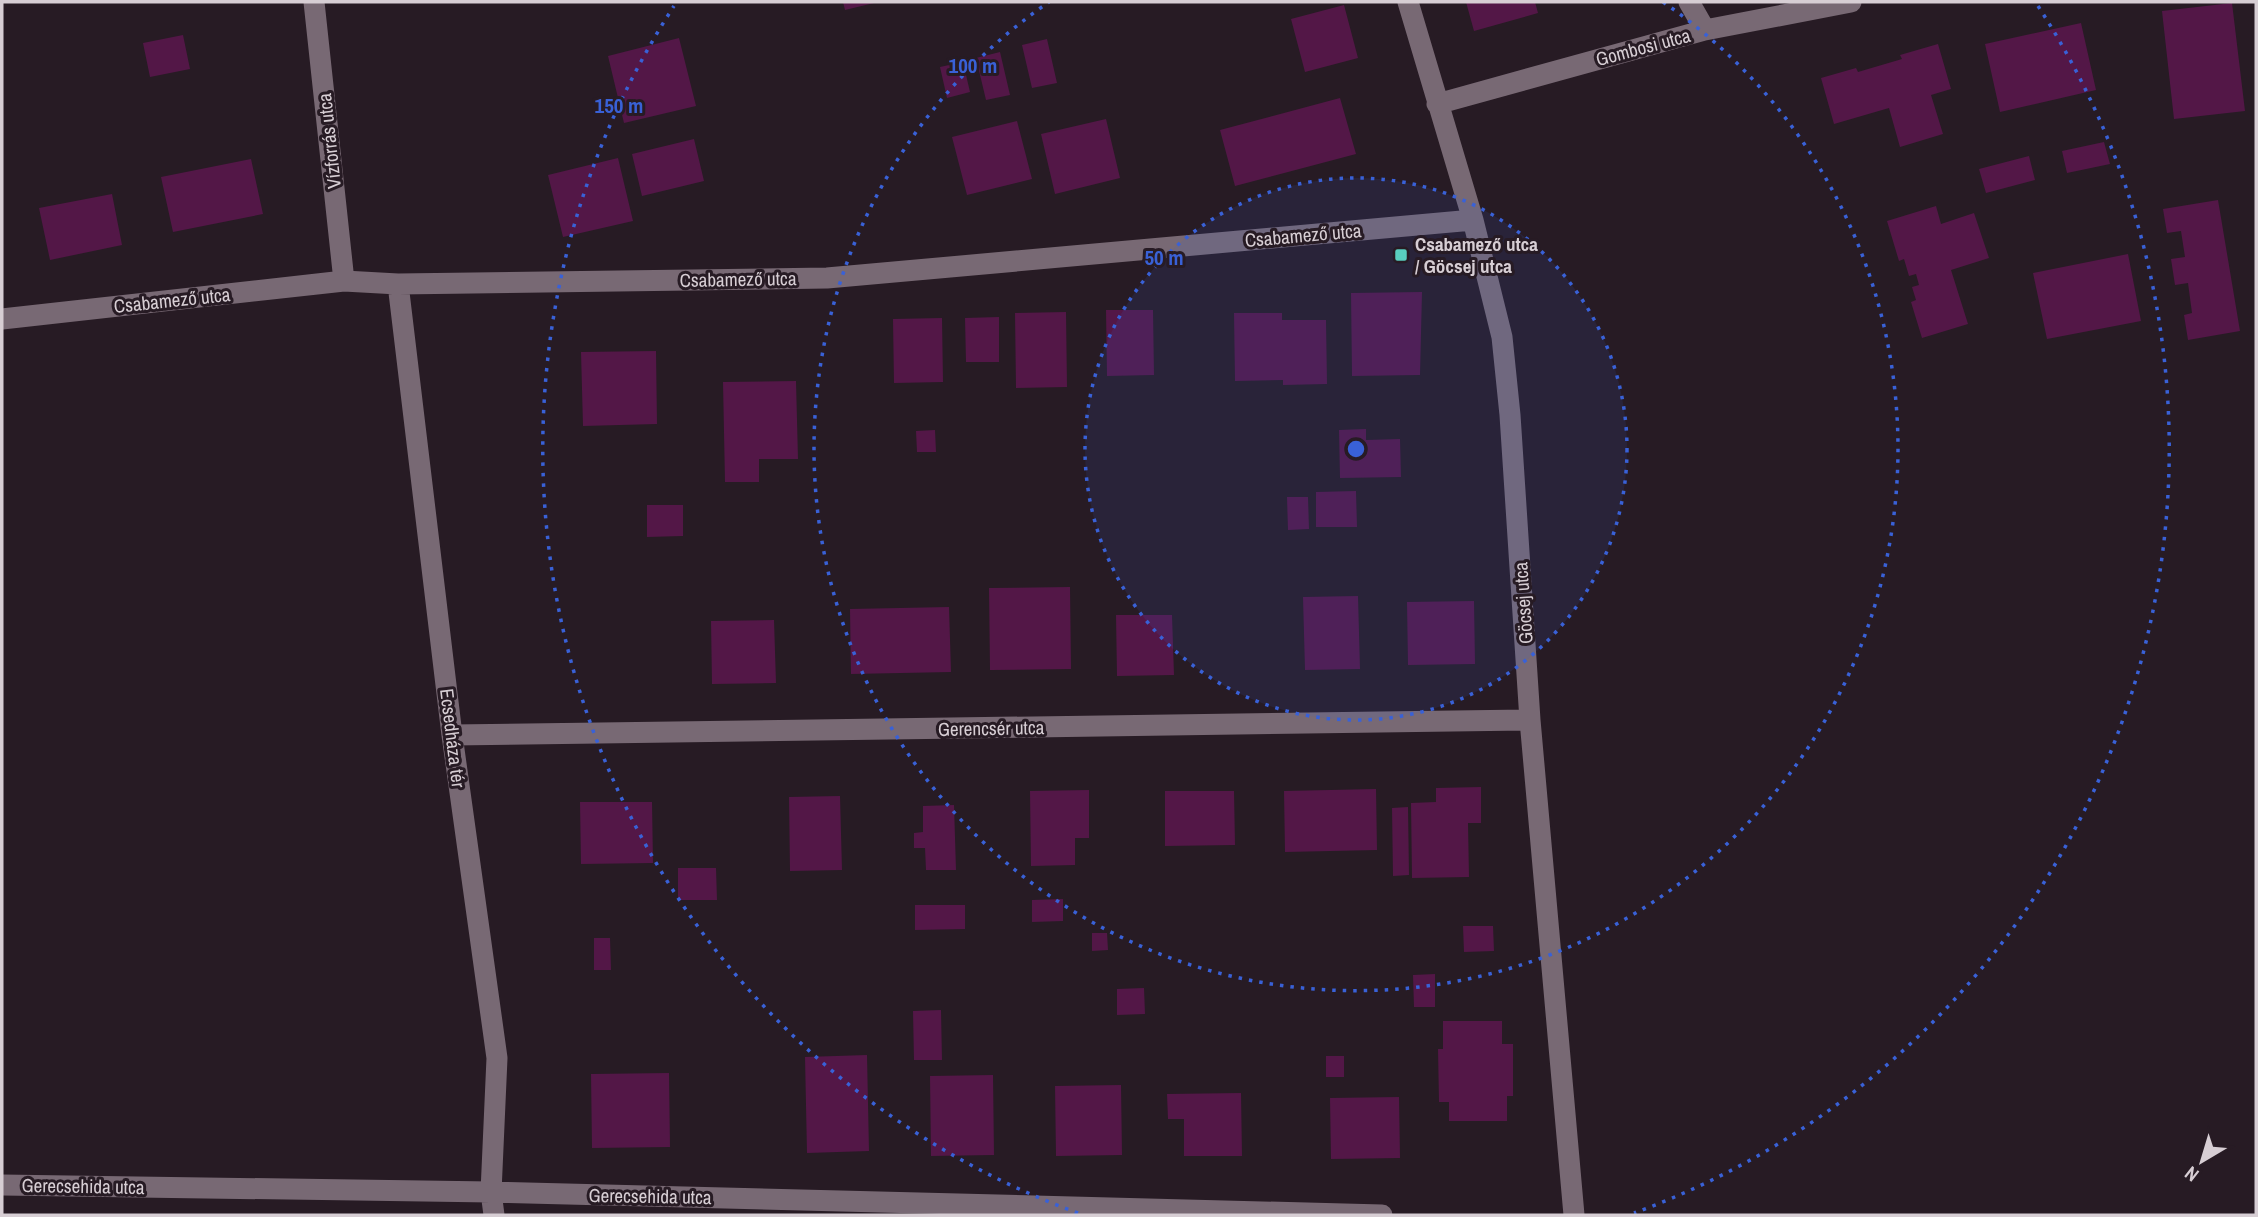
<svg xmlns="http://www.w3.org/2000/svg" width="2258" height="1217" viewBox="0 0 2258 1217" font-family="'Archivo Narrow',sans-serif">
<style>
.building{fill:#531747}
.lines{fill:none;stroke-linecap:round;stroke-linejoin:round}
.minor{stroke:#786974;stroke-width:21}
.ring{fill:none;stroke:#3961d7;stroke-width:3.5;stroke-dasharray:3.5 7}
.poi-dot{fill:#59cebf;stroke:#271b24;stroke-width:2.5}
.labels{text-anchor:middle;stroke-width:6;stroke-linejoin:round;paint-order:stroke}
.street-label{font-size:19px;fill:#d7ced4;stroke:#271b24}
.poi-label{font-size:19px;font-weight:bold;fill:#d7ced4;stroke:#271b24;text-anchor:start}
.centre{fill:#3961d7;stroke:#271b24;stroke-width:3.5}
.ring-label{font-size:21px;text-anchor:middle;font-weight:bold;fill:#3961d7;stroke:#271b24;stroke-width:6;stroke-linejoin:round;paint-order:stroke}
</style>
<rect width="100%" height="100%" fill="#271b24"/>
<path class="building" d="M 843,2 L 874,2 L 874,3 L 845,10 Z
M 1466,2 L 1535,2 L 1538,13 L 1474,31 Z
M 2232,3 L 2245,111 L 2174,119 L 2162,11 Z
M 1344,5 L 1358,58 L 1305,72 L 1291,19 Z
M 2081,23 L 2096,90 L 2000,112 L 1985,44 Z
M 183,35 L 190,69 L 150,77 L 143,43 Z
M 679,38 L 696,106 L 624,123 L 608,56 Z
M 1047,39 L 1057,83 L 1032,88 L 1022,45 Z
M 1938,44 L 1951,89 L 1931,95 L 1943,134 L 1900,147 L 1889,108 L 1834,124 L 1821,78 L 1856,68 L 1858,72 L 1902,59 L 1900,55 Z
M 1000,52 L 1010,95 L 986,100 L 976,58 Z
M 963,62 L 970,92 L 947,98 L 940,67 Z
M 1340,98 L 1356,154 L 1235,186 L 1220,130 Z
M 1106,119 L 1120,178 L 1055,194 L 1041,134 Z
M 1017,121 L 1032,179 L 967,195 L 952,137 Z
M 694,139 L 704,181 L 642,196 L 632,154 Z
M 2104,142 L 2110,164 L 2067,173 L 2062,151 Z
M 2029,156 L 2035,180 L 1986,193 L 1979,169 Z
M 618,158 L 633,221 L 563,237 L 548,175 Z
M 251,159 L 263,214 L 173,232 L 161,177 Z
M 112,194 L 122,245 L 50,260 L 39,208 Z
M 2218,200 L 2240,331 L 2188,340 L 2184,315 L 2192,313 L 2188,283 L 2175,285 L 2171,259 L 2185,257 L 2181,231 L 2167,233 L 2163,209 Z
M 1936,206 L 1941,224 L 1974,213 L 1989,258 L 1951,270 L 1968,324 L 1922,338 L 1911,302 L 1916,300 L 1912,287 L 1919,285 L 1916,274 L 1909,276 L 1904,259 L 1899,261 L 1887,221 Z
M 2128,254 L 2141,321 L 2047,339 L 2033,273 Z
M 1422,292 L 1420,375 L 1352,376 L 1351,293 Z
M 1106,310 L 1153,310 L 1154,375 L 1107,376 Z
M 1066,312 L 1067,387 L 1016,388 L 1015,313 Z
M 1234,313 L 1282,313 L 1282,320 L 1326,320 L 1327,384 L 1283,385 L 1283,380 L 1235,381 Z
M 999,317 L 999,362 L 966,362 L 965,318 Z
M 942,318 L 943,382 L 894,383 L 893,319 Z
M 656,351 L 657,424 L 583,426 L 581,352 Z
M 796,381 L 798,459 L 759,459 L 759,482 L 725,482 L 723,382 Z
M 1366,429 L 1366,440 L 1400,439 L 1401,477 L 1340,478 L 1339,430 Z
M 935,430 L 936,452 L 917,452 L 916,431 Z
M 1356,491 L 1357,527 L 1316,527 L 1316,492 Z
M 1287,497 L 1308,497 L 1309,529 L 1288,530 Z
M 647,505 L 683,505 L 683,536 L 647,537 Z
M 1070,587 L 1071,669 L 990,670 L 989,588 Z
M 1358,596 L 1360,669 L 1305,670 L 1303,597 Z
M 1474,601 L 1475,664 L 1408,665 L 1407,602 Z
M 949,607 L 951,672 L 851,674 L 850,609 Z
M 1116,615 L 1172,615 L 1174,675 L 1117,676 Z
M 774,620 L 776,683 L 712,684 L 711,621 Z
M 1481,787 L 1481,823 L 1468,823 L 1469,877 L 1412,878 L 1411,803 L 1436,802 L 1436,788 Z
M 1376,789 L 1377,850 L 1285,852 L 1284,791 Z
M 1089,790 L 1089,838 L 1075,838 L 1075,865 L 1031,866 L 1030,791 Z
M 1165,791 L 1234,791 L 1235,845 L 1165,846 Z
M 840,796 L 842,870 L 790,871 L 789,797 Z
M 580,802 L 652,802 L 653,863 L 581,864 Z
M 954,805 L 956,870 L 926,870 L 925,848 L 914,848 L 914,833 L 923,832 L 923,806 Z
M 1408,807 L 1409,875 L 1393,876 L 1392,808 Z
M 678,868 L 716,868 L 717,900 L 678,900 Z
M 1063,899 L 1063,921 L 1032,922 L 1032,900 Z
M 915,905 L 965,905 L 965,929 L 915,930 Z
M 1463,926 L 1493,926 L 1494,951 L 1464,952 Z
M 1092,933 L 1107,933 L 1108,950 L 1092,951 Z
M 594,938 L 610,938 L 611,970 L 594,970 Z
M 1435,974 L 1435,1007 L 1414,1007 L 1413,975 Z
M 1144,988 L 1145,1014 L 1117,1015 L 1117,989 Z
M 941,1010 L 942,1060 L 914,1060 L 913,1011 Z
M 1443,1021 L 1502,1021 L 1502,1044 L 1513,1044 L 1513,1096 L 1507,1096 L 1507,1121 L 1449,1121 L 1449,1102 L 1439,1102 L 1438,1049 L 1443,1049 Z
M 867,1055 L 869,1151 L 807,1153 L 805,1057 Z
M 1326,1056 L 1344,1056 L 1344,1077 L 1326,1077 Z
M 669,1073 L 670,1147 L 592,1148 L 591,1074 Z
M 993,1075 L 994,1155 L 931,1156 L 930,1076 Z
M 1121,1085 L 1122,1155 L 1056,1156 L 1055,1086 Z
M 1241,1093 L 1242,1156 L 1184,1156 L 1184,1119 L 1168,1119 L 1167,1094 Z
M 1399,1097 L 1400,1158 L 1331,1159 L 1330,1098 Z"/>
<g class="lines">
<path class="minor" d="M 314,2 L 344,281
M 1408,2 L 1473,220 L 1502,337 L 1510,415 L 1530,720 L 1574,1215
M 1689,2 L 1705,30
M 1437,104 L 1705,30 L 1851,2
M 398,284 L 452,735 L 497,1058 L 491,1192 L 494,1215
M 2,319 L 344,281 L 398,284 L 827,278 L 1473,220
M 452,735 L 1530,720
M 2,1185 L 491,1192 L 1382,1215"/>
</g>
<circle cx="1356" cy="449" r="271" fill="#3961d7" fill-opacity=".12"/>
<g class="ring">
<circle cx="1356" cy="449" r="271"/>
<path d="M1663 2A542 542 0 1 1 1049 2"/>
<path d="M1078 1213A813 813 0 0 1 674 6M2038 6A813 813 0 0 1 1634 1213"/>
</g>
<rect class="poi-dot" x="1394" y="248" width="14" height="14" rx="3.5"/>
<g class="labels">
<g class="street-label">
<text transform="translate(1643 47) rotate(-15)" y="7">Gombosi utca</text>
<text transform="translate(329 141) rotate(-96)" y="7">Vízforrás utca</text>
<text transform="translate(1303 235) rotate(-5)" y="7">Csabamező utca</text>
<text transform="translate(738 279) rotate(-1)" y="7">Csabamező utca</text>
<text transform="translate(172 300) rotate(-6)" y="7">Csabamező utca</text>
<text transform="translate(1523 603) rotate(-94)" y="7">Göcsej utca</text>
<text transform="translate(991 728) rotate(-1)" y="7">Gerencsér utca</text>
<text transform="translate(453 738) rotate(83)" y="7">Ecsedháza tér</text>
<text transform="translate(83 1186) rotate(1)" y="7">Gerecsehida utca</text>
<text transform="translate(650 1196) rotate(1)" y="7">Gerecsehida utca</text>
</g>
<g class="poi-label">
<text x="1415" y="251">Csabamező utca<tspan x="1415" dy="22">/ Göcsej utca</tspan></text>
</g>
</g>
<circle cx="1356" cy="449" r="10" class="centre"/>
<g class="ring-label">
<text x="973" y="73">100 m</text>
<text x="619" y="113">150 m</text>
<text x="1164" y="265">50 m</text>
</g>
<rect width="2258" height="1217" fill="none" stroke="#d7ced4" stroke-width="7"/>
<g transform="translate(2202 1161) rotate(218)" stroke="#271b24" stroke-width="5" paint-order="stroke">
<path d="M0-5L12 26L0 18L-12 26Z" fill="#d7ced4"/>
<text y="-10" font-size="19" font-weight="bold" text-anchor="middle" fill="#d7ced4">N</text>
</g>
</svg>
